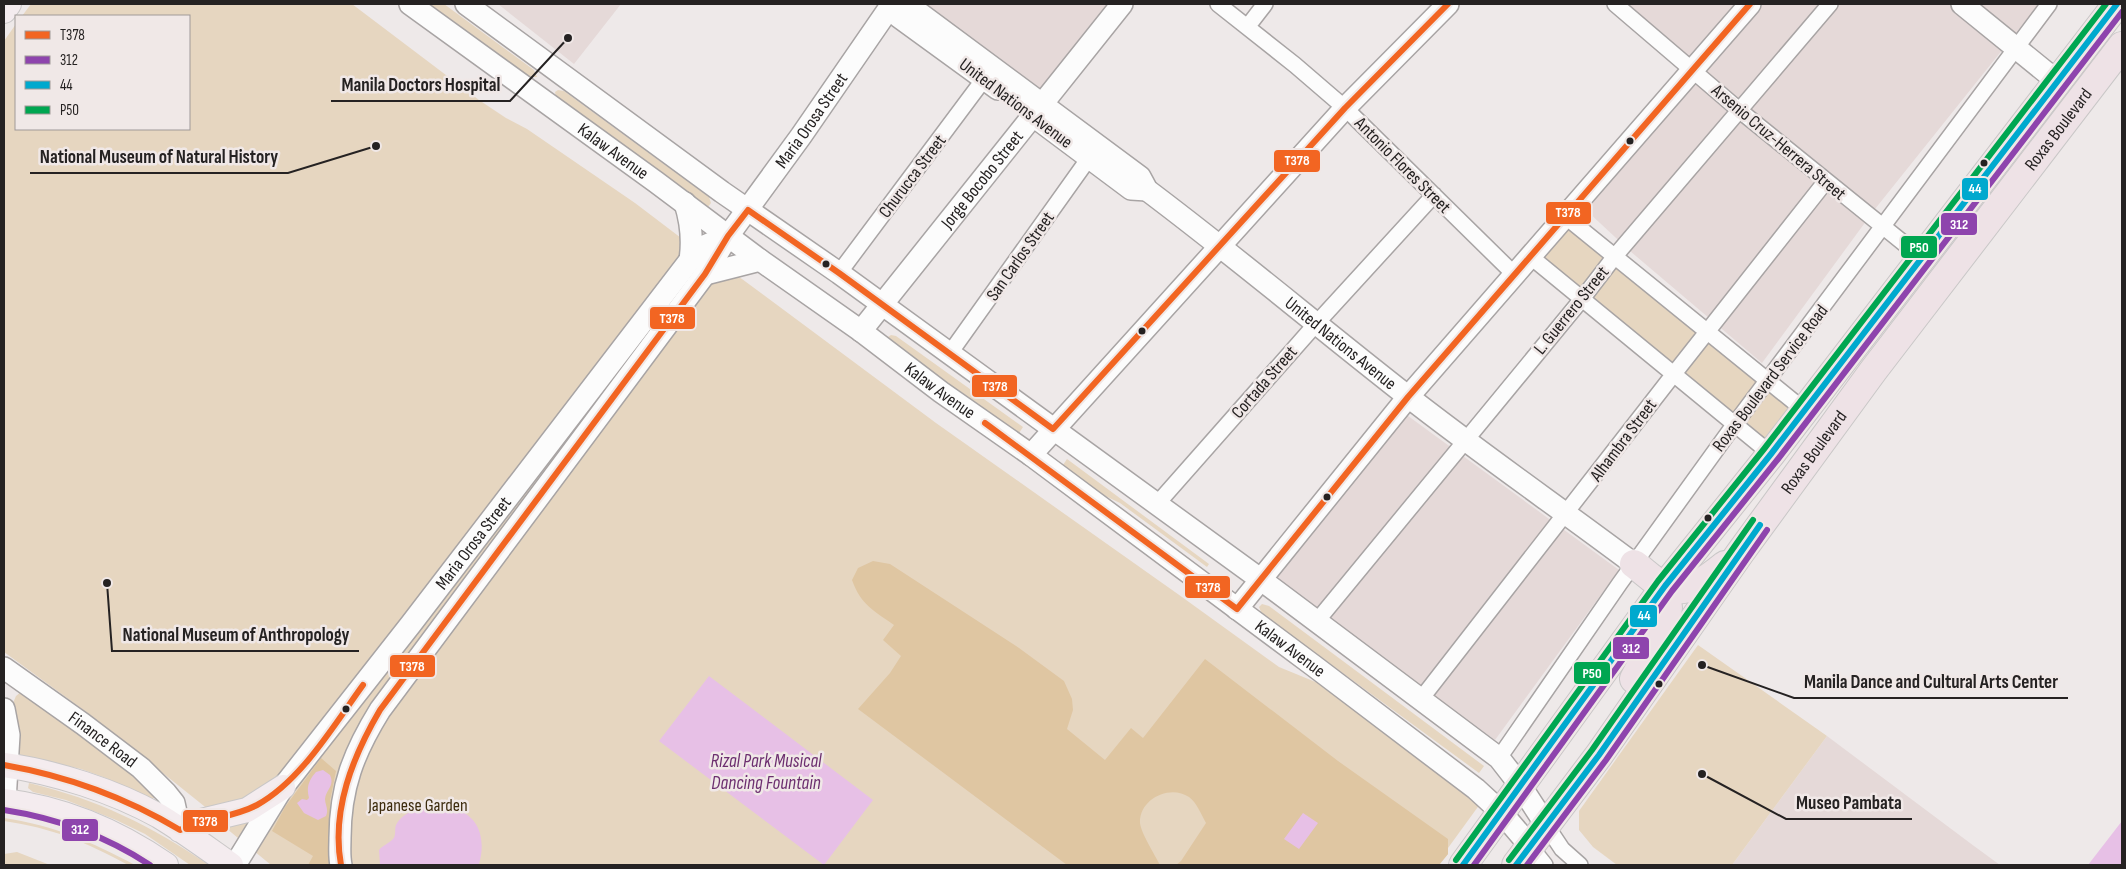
<svg xmlns="http://www.w3.org/2000/svg" width="2126" height="869" viewBox="0 0 2126 869" font-family="'Sofia Sans Condensed',sans-serif">
<style>
.built{fill:#e5d9d8}
.green{fill:#e6d6c0}
.forest{fill:#dfc6a2}
.water{fill:#e7c0e6}
.lines{fill:none;stroke-linecap:round;stroke-linejoin:round}
.street-casing{stroke:#a8a4a4;stroke-width:18}
.secondary-casing{stroke:#a8a4a4;stroke-width:24}
.primary-casing{stroke:#c9c7c7;stroke-width:26}
.highway-casing{stroke:#c9c7c7;stroke-width:30}
.street{stroke:#fcfcfc;stroke-width:15}
.secondary{stroke:#fcfcfc;stroke-width:21}
.primary{stroke:#f4ecef;stroke-width:24}
.highway{stroke:#eee2e6;stroke-width:28}
.bus-1-casing{stroke:#f0e8e7;stroke-width:10}
.bus-2-casing{stroke:#f0e8e7;stroke-width:10}
.bus-3-casing{stroke:#f0e8e7;stroke-width:10}
.bus-4-casing{stroke:#f0e8e7;stroke-width:10}
.bus-1{stroke:#f26522;stroke-width:6}
.bus-2{stroke:#8e44ad;stroke-width:6}
.bus-3{stroke:#00a9ce;stroke-width:6}
.bus-4{stroke:#00a651;stroke-width:6}
.bus-dot{fill:#252222;stroke:#f0e8e7;stroke-width:2}
.labels{text-anchor:middle;stroke-width:5;stroke-linejoin:round;paint-order:stroke}
.street-label{font-size:18px;fill:#252222;stroke:#f0e8e7}
.park-label{font-size:18px;fill:#3d2c0e;stroke:#f0e8e7}
.water-label{font-size:19px;font-style:italic;fill:#6c2e6f;stroke:#f0e8e7}
.leader{fill:none;stroke:#252222;stroke-width:2}
.callout-dot{fill:#252222;stroke:#f0e8e7;stroke-width:2}
.callout-label{font-size:19px;text-anchor:middle;font-weight:bold;fill:#252222;stroke:#f0e8e7;stroke-width:5;stroke-linejoin:round;paint-order:stroke}
.line-badge{stroke:#f0e8e7;stroke-width:2}
.badge-label{font-size:14px;text-anchor:middle;font-weight:bold;fill:#fff}
</style>
<rect width="100%" height="100%" fill="#eee9e9"/>
<path class="built" d="M 498,4 L 621,4 L 574,64 Z
M 923,4 L 1113,4 L 1044,96 Z
M 1625,4 L 1737,4 L 1690,59 Z
M 1760,4 L 2039,4 L 1875,209 L 1762,363 L 1630,251 L 1586,210 Z
M 1404,413 L 1619,570 L 1495,740 L 1270,579 Z
M 1827,736 L 1974,846 L 2000,865 L 1732,865 Z"/>
<path class="green" d="M 31,4 L 352,4 L 479,100 L 506,118 L 527,129 L 635,203 L 689,244 L 742,279 L 936,423 L 1182,597 L 1279,667 L 1318,683 L 1480,804 L 1448,848 L 1448,854 L 1439,865 L 271,865 L 221,824 L 204,806 L 89,714 L 4,652 L 4,41 L 16,24 L 16,129 L 189,129 L 189,16 L 22,16 Z
M 428,4 L 444,4 L 534,70 L 537,77 L 528,77 Z
M 558,90 L 564,91 L 709,197 L 711,203 L 708,207 L 703,206 L 556,97 L 555,92 Z
M 1559,217 L 1790,409 L 1766,441 L 1531,251 Z
M 891,335 L 896,336 L 1023,427 L 1017,436 L 889,340 L 888,337 Z
M 1067,459 L 1209,564 L 1207,567 L 1120,503 L 1095,491 L 1061,468 Z
M 1262,604 L 1269,606 L 1484,766 L 1479,773 L 1262,614 L 1259,607 Z
M 1698,645 L 1827,736 L 1732,865 L 1617,865 L 1593,847 L 1579,830 L 1579,811 Z
M 22,691 L 100,740 L 157,797 L 151,799 L 106,778 L 81,769 L 20,755 L 19,728 L 13,703 L 16,696 Z
M 29,783 C 99,800 150,825 209,865 L 190,865 L 145,834 L 116,820 L 66,800 L 33,792 L 28,788 Z
M 4,818 C 55,826 90,841 135,865 L 128,865 C 86,842 52,828 4,821 Z
M 17,852 L 50,865 L 4,865 L 4,854 Z"/>
<path class="forest" d="M 873,561 L 890,564 L 1019,648 L 1064,681 L 1072,699 L 1073,710 L 1067,729 L 1105,760 L 1131,728 L 1143,738 L 1205,659 L 1338,761 L 1448,839 L 1448,854 L 1439,865 L 1176,865 L 1181,861 L 1206,823 C 1201,814 1197,803 1189,797 C 1170,784 1139,799 1140,823 C 1141,833 1155,855 1160,865 L 1067,865 L 858,709 L 890,673 L 901,656 L 883,640 L 894,625 C 873,610 861,605 852,580 L 858,568 Z
M 321,758 L 336,771 L 330,801 L 332,865 L 308,865 L 313,856 L 272,831 L 285,807 Z"/>
<path class="water" d="M 709,676 L 873,800 L 824,865 L 659,741 Z
M 323,770 L 330,775 C 335,786 326,789 325,799 C 325,805 329,809 326,816 L 318,820 L 304,813 L 297,803 L 302,799 L 307,800 L 309,798 C 306,787 309,780 316,772 Z
M 441,804 C 447,807 453,808 460,811 C 482,820 485,844 479,864 L 380,865 L 379,850 C 383,845 388,844 392,840 C 397,836 394,830 396,825 C 403,811 427,804 441,804 Z
M 1303,813 L 1318,823 L 1299,849 L 1284,839 Z
M 2122,821 L 2122,865 L 2088,865 Z"/>
<g class="lines">
<defs>
<path id="street" d="M 1218,4 L 1295,65 L 1345,108 L 1515,275
M 1615,4 L 1739,110 L 1922,258
M 1248,26 L 1265,4
M 1566,217 L 1804,410
M 1531,257 L 1771,454
M 839,273 L 984,79
M 950,353 L 1089,158
M 1157,504 L 1315,325 L 1434,195
M 1317,621 L 1582,299 L 1615,256 L 1830,4
M 1421,699 L 1673,375 L 1826,181
M 1499,758 L 1620,583 L 1734,425 L 2049,4
M 1546,825 L 1562,849 L 1580,865
M 1530,846 L 1545,865"/>
<g id="secondary">
<path id="s1" d="M 410,4 L 656,182 L 760,260 L 861,331 L 941,392 L 1031,455 L 1314,666 L 1476,789 L 1501,812 L 1530,846"/>
<path d="M 466,4 L 722,192 L 839,273 L 1260,579 L 1499,758 L 1520,785 L 1546,825"/>
<path d="M 893,4 L 899,17 L 998,89"/>
<path id="s2" d="M 907,4 L 1140,177 L 1147,190 C 1235,256 1319,327 1406,395 C 1480,453 1558,507 1634,564"/>
<path d="M 1962,4 L 2058,82"/>
<path d="M 1040,121 L 1131,189 L 1147,190"/>
<path d="M 685,203 C 691,222 693,240 690,260"/>
<path d="M 705,274 L 760,260"/>
<path id="s3" d="M 861,331 L 1122,4"/>
<path d="M 1031,455 L 1345,108 L 1448,4"/>
<path d="M 1237,609 L 1408,397 L 1750,4"/>
<path id="s4" d="M 4,668 L 83,724 L 141,768 L 166,793 L 174,803 L 180,830"/>
<path d="M 4,709 L 9,735 L 5,801"/>
<path id="s5" d="M 235,865 L 283,787 L 411,624 L 690,260 L 702,247 L 728,236"/>
<path id="s6" d="M 341,865 C 339,856 340,847 340,838 C 340,787 354,752 380,710 L 705,274 L 728,236 L 801,136 L 892,4"/>
</g>
<path id="primary" d="M 4,11 L 9,4
M 4,765 C 55,772 114,791 159,816 C 184,831 208,849 231,865
M 4,801 C 62,808 118,832 166,865
M 180,830 L 193,823 L 247,810 L 283,787"/>
<g id="highway">
<path d="M 1634,564 C 1644,571 1654,582 1666,587 C 1687,596 1709,578 1725,565"/>
<path d="M 1634,679 L 1666,618 L 1668,608 L 1665,586"/>
<path d="M 1463,865 L 1665,586 L 1771,454 L 2117,4"/>
<path id="s7" d="M 1516,865 L 1599,755 L 1740,553 L 1873,371 L 2122,46"/>
</g>
</defs>
<use href="#street" class="street-casing"/>
<use href="#secondary" class="secondary-casing"/>
<use href="#primary" class="primary-casing"/>
<use href="#highway" class="highway-casing"/>
<use href="#street" class="street"/>
<use href="#secondary" class="secondary"/>
<use href="#primary" class="primary"/>
<use href="#highway" class="highway"/>
<defs>
<path id="bus-1" d="M 985,423 L 1237,609 L 1408,397 L 1750,4
M 4,765 C 67,776 125,797 180,830 C 204,818 233,818 257,805 C 301,781 334,725 363,685
M 341,865 C 331,810 353,756 380,710 L 705,274 L 728,236 L 748,210 L 839,273 L 1053,429 L 1345,108 L 1448,4"/>
<path id="bus-2" d="M 4,810 C 56,818 106,836 150,865
M 1474,865 L 1672,591 L 1778,459 L 2122,12
M 1527,865 L 1606,760 L 1767,530"/>
<path id="bus-3" d="M 1463,865 L 1665,586 L 1771,454 L 2117,4
M 1516,865 L 1599,755 L 1760,525"/>
<path id="bus-4" d="M 1456,860 L 1658,581 L 1764,449 L 2106,4
M 1509,860 L 1592,750 L 1753,520"/>
</defs>
<use href="#bus-1" class="bus-1-casing"/>
<use href="#bus-2" class="bus-2-casing"/>
<use href="#bus-3" class="bus-3-casing"/>
<use href="#bus-4" class="bus-4-casing"/>
<use href="#bus-1" class="bus-1"/>
<use href="#bus-2" class="bus-2"/>
<use href="#bus-3" class="bus-3"/>
<use href="#bus-4" class="bus-4"/>
</g>
<g class="bus-dot">
<circle cx="1630" cy="141" r="4.5"/>
<circle cx="1984" cy="163" r="4.5"/>
<circle cx="826" cy="264" r="4.5"/>
<circle cx="1142" cy="331" r="4.5"/>
<circle cx="1327" cy="497" r="4.5"/>
<circle cx="1708" cy="518" r="4.5"/>
<circle cx="1659" cy="684" r="4.5"/>
<circle cx="346" cy="709" r="4.5"/>
</g>
<g class="labels">
<g class="street-label">
<text transform="translate(1016 103) rotate(37)" y="6">United Nations Avenue</text>
<text dy="6" stroke="none"><textPath href="#s6" startOffset="894">Maria Orosa Street</textPath></text>
<text dy="6" stroke="none"><textPath href="#s7" startOffset="914">Roxas Boulevard</textPath></text>
<text transform="translate(1779 142) rotate(40)" y="6">Arsenio Cruz-Herrera Street</text>
<text dy="6" stroke="none"><textPath href="#s1" startOffset="251">Kalaw Avenue</textPath></text>
<text transform="translate(1403 165) rotate(45)" y="6">Antonio Flores Street</text>
<text transform="translate(912 176) rotate(-53)" y="6">Churucca Street</text>
<text dy="6" stroke="none"><textPath href="#s3" startOffset="194">Jorge Bocobo Street</textPath></text>
<text transform="translate(1020 256) rotate(-55)" y="6">San Carlos Street</text>
<text transform="translate(1571 310) rotate(-51)" y="6">L. Guerrero Street</text>
<text dy="6" stroke="none"><textPath href="#s2" startOffset="552">United Nations Avenue</textPath></text>
<text transform="translate(1770 378) rotate(-53)" y="6">Roxas Boulevard Service Road</text>
<text transform="translate(1264 382) rotate(-49)" y="6">Cortada Street</text>
<text dy="6" stroke="none"><textPath href="#s1" startOffset="656">Kalaw Avenue</textPath></text>
<text transform="translate(1623 440) rotate(-53)" y="6">Alhambra Street</text>
<text dy="6" stroke="none"><textPath href="#s7" startOffset="509">Roxas Boulevard</textPath></text>
<text dy="6" stroke="none"><textPath href="#s5" startOffset="401">Maria Orosa Street</textPath></text>
<text dy="6" stroke="none"><textPath href="#s1" startOffset="1091">Kalaw Avenue</textPath></text>
<text dy="6" stroke="none"><textPath href="#s4" startOffset="122">Finance Road</textPath></text>
</g>
<g class="park-label">
<text x="418" y="811">Japanese Garden</text>
</g>
<g class="water-label">
<text x="766" y="767">Rizal Park Musical<tspan x="766" dy="22">Dancing Fountain</tspan></text>
</g>
</g>
<path class="leader" d="M568 38L510 101H331M376 146L288 173H30M107 583L112 651H359M1702 665L1794 698H2068M1702 774L1786 819H1912"/>
<g class="callout-dot">
<circle cx="568" cy="38" r="5"/>
<circle cx="376" cy="146" r="5"/>
<circle cx="107" cy="583" r="5"/>
<circle cx="1702" cy="665" r="5"/>
<circle cx="1702" cy="774" r="5"/>
</g>
<g class="callout-label">
<text x="421" y="91">Manila Doctors Hospital</text>
<text x="159" y="163">National Museum of Natural History</text>
<text x="236" y="641">National Museum of Anthropology</text>
<text x="1931" y="688">Manila Dance and Cultural Arts Center</text>
<text x="1849" y="809">Museo Pambata</text>
</g>
<g class="line-badge">
<rect x="1273" y="149" width="48" height="24" rx="5" fill="#f26522"/>
<rect x="1961" y="177" width="28" height="24" rx="5" fill="#00a9ce"/>
<rect x="1545" y="201" width="47" height="24" rx="5" fill="#f26522"/>
<rect x="1940" y="212" width="38" height="24" rx="5" fill="#8e44ad"/>
<rect x="1900" y="235" width="38" height="24" rx="5" fill="#00a651"/>
<rect x="649" y="306" width="47" height="24" rx="5" fill="#f26522"/>
<rect x="971" y="374" width="47" height="24" rx="5" fill="#f26522"/>
<rect x="1184" y="575" width="47" height="24" rx="5" fill="#f26522"/>
<rect x="1629" y="604" width="29" height="24" rx="5" fill="#00a9ce"/>
<rect x="1612" y="636" width="38" height="24" rx="5" fill="#8e44ad"/>
<rect x="389" y="654" width="47" height="24" rx="5" fill="#f26522"/>
<rect x="1573" y="661" width="38" height="24" rx="5" fill="#00a651"/>
<rect x="182" y="809" width="47" height="24" rx="5" fill="#f26522"/>
<rect x="61" y="818" width="38" height="24" rx="5" fill="#8e44ad"/>
</g>
<g class="badge-label">
<text x="1297" y="165">T378</text>
<text x="1975" y="193">44</text>
<text x="1568" y="217">T378</text>
<text x="1959" y="229">312</text>
<text x="1919" y="252">P50</text>
<text x="672" y="323">T378</text>
<text x="995" y="391">T378</text>
<text x="1208" y="592">T378</text>
<text x="1644" y="620">44</text>
<text x="1631" y="653">312</text>
<text x="412" y="671">T378</text>
<text x="1592" y="678">P50</text>
<text x="205" y="826">T378</text>
<text x="80" y="834">312</text>
</g>
<rect width="2126" height="869" fill="none" stroke="#252222" stroke-width="10"/>
<rect x="15" y="15" width="175" height="115" fill="#f0e8e7" stroke="#9f9998"/>
<rect x="25" y="31" width="25" height="8" fill="#f26522" stroke="#9f9998"/>
<text x="60" y="40" font-size="15" fill="#252222">T378</text>
<rect x="25" y="56" width="25" height="8" fill="#8e44ad" stroke="#9f9998"/>
<text x="60" y="65" font-size="15" fill="#252222">312</text>
<rect x="25" y="81" width="25" height="8" fill="#00a9ce" stroke="#9f9998"/>
<text x="60" y="90" font-size="15" fill="#252222">44</text>
<rect x="25" y="106" width="25" height="8" fill="#00a651" stroke="#9f9998"/>
<text x="60" y="115" font-size="15" fill="#252222">P50</text>
</svg>
